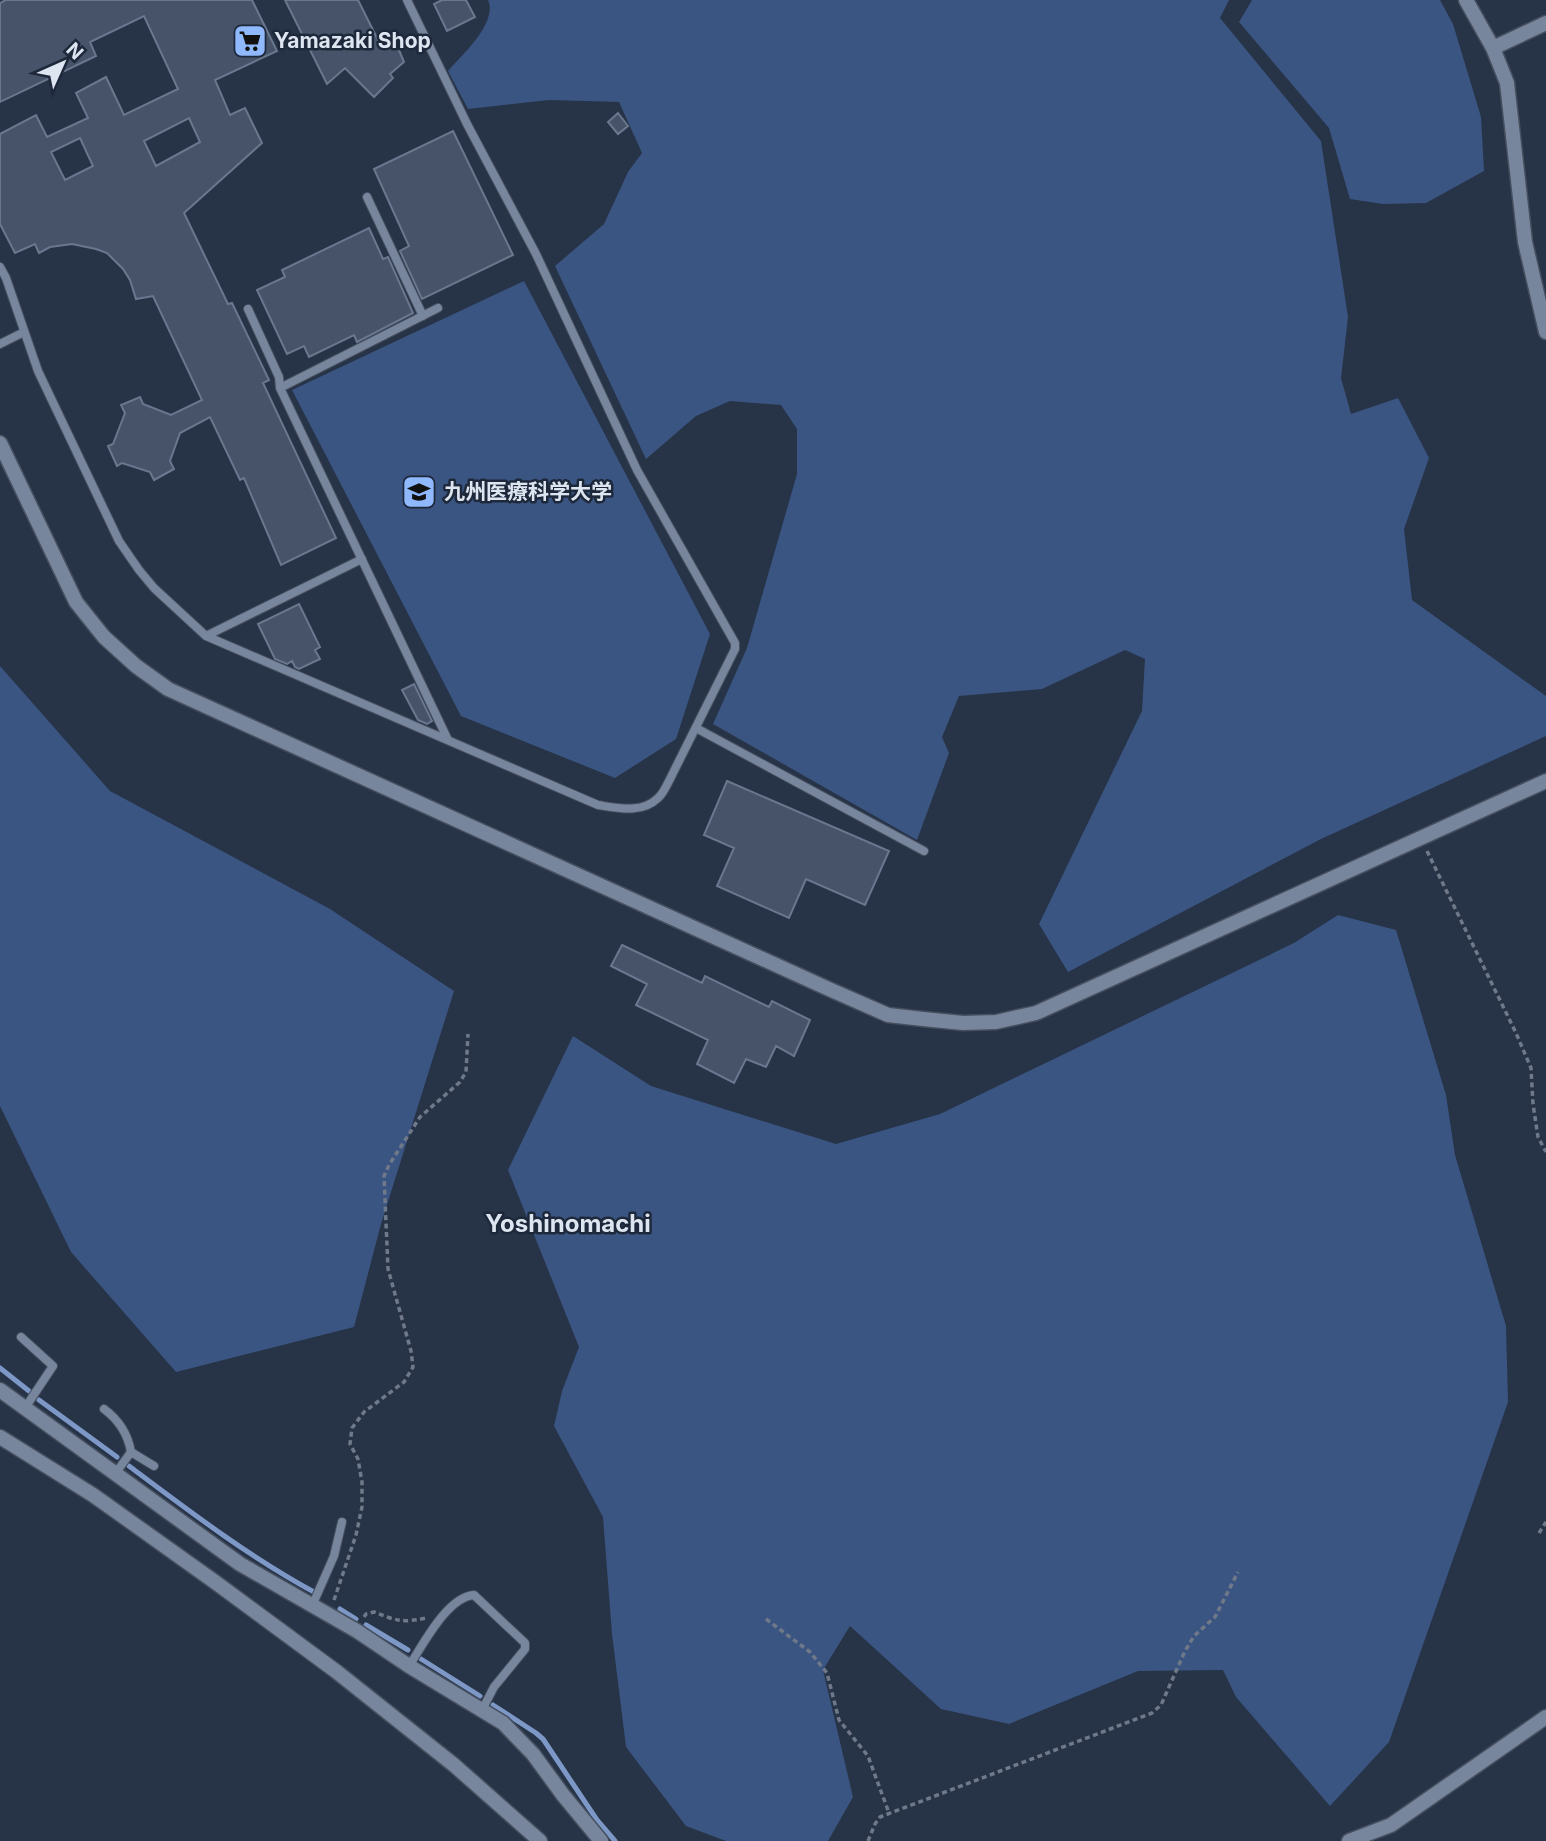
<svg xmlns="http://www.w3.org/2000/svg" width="1546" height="1841" viewBox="0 0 1546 1841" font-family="Inter,'Noto Sans JP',sans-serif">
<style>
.green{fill:#3b5582}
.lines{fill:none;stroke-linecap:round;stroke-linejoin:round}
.stream{stroke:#7d98c6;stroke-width:5}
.building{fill:#465368;stroke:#6a788f;stroke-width:2;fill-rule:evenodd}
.service-casing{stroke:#454f5f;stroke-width:10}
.minor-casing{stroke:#454f5f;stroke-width:17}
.tertiary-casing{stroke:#454f5f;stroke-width:17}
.path{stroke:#6f7989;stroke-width:3.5;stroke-dasharray:5 3.5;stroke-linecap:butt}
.service{stroke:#78869d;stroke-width:8}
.minor{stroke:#78869d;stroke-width:14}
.tertiary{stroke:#78869d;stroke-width:14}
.labels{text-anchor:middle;stroke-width:5;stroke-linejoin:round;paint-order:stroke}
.poi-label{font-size:21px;font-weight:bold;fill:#dde5f1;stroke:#1d283b;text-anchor:start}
.quarter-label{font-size:24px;font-weight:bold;fill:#dde5f1;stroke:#1d283b}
</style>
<rect width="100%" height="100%" fill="#273346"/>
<path class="green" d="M 488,0 L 1229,0 L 1220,18 L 1321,141 L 1348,317 L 1341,378 L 1351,414 L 1398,398 L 1429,458 L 1404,529 L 1412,600 L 1546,696 L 1546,736 L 1321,839 L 1068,972 L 1039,924 L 1142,711 L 1145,659 L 1125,650 L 1042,689 L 959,696 L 942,737 L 949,753 L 917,840 L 713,724 L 747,648 L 797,474 L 797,429 L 781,405 L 730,401 L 696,416 L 646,459 L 555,266 L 604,224 L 628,172 L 642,153 L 619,102 L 549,100 L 468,109 L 448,71 C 462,55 498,23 488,0 Z
M 1252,0 L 1440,0 L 1453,24 L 1481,117 L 1484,171 L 1426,203 L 1383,204 L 1350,199 L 1329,128 L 1239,22 Z
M 524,281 L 710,634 L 676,739 L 615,778 L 461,716 L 292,390 Z
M 0,666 L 110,791 L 330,909 L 454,991 L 381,1224 L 354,1327 L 176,1372 L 71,1252 L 0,1106 Z
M 1338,915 L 1396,930 L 1446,1095 L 1455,1155 L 1506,1326 L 1508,1402 L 1389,1742 L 1330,1806 L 1236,1697 L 1223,1670 L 1138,1671 L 1009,1724 L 941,1709 L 850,1626 L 823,1670 L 853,1797 L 828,1841 L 726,1841 L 686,1826 L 626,1747 L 612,1634 L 603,1517 L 554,1426 L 562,1391 L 579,1347 L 508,1170 L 573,1036 L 651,1086 L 836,1144 L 940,1114 L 1294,943 Z"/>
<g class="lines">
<path class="stream" d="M 0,1368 L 29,1391
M 39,1400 L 117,1457
M 129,1466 C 189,1511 248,1556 314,1592
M 340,1609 L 356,1619
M 366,1625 L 408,1650
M 421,1659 L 480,1696
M 493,1705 L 536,1733 L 543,1739 L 597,1820 L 615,1841"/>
</g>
<path class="building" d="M 6,0 L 252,0 L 277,51 L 215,80 L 230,115 L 245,108 L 262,143 L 184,213 L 228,304 L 232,303 L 269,380 L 263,383 L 336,538 L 281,565 L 244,478 L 240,480 L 210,417 L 180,433 L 170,461 L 174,469 L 154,480 L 150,472 L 122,463 L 117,466 L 108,446 L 113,444 L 125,413 L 121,405 L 140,397 L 143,404 L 171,415 L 202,400 L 153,296 L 136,299 L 130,280 L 123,269 L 107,253 L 96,249 L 72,244 L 50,247 L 39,253 L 35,244 L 15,253 L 0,224 L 0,134 L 36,115 L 47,137 L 88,118 L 76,93 L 106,77 L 124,115 L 178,89 L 144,16 L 90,42 L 96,56 L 0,102 L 0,3 ZM 189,118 L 200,142 L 156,166 L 144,141 ZM 80,138 L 93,166 L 65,180 L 51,152 Z
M 285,0 L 358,0 L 380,44 L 392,33 L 404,62 L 390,74 L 393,78 L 374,97 L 345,68 L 327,84 Z
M 442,0 L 466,0 L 475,17 L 447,31 L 434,4 Z
M 618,113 L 628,126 L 618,134 L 608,122 Z
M 453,131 L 513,255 L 422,299 L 400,251 L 409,246 L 374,169 Z
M 369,228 L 383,259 L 388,257 L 413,313 L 357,342 L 354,335 L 309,357 L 304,346 L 287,354 L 257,290 L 285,277 L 282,270 Z
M 299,604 L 320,647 L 315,650 L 320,659 L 299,669 L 295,667 L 292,661 L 287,664 L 275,659 L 258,624 Z
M 414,684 L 432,721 L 427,724 L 418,720 L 402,690 Z
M 727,781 L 889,851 L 865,905 L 806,879 L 789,918 L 717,886 L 734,848 L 704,835 Z
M 622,945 L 702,983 L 705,976 L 769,1007 L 772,1001 L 810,1020 L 794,1056 L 776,1046 L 766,1067 L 746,1059 L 734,1083 L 697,1064 L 708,1040 L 636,1005 L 647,984 L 611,966 Z"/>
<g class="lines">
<defs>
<path id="service" d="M 367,197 L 423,316
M 0,267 L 6,278 L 38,371 L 119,541 L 139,570 L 154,588 L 206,636 L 598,805 C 617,808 642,814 658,798 C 663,794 667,785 670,779 L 735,649 L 735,643 L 637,470 L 536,254 L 467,124 L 407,0
M 248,309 L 279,377 L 280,388 L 448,740
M 0,344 L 24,332
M 280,388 L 438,308
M 206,636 L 362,559
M 696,728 L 924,851
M 21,1337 L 53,1366 L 25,1408
M 104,1409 C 119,1420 128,1435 131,1452 L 115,1474
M 131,1452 L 154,1466
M 312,1606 L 334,1556 L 342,1522
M 409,1666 C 423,1645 447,1597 474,1595 L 525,1643 L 525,1649 L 494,1687 L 482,1710"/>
<path id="minor" d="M 0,1390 L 240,1564 L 357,1631 L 409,1666 L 503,1723 L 533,1754 L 563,1795 L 601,1841"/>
<path id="tertiary" d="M 1466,0 L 1493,48 L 1507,83 L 1525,242 L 1546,332
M 1493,48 L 1546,23
M 0,443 L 76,602 L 104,637 L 136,666 L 168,689 L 831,990 L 888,1015 L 923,1019 L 963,1023 L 996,1022 L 1036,1013 L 1546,781
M 0,1437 L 93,1495 L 215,1582 L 337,1672 L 454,1765 L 540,1841
M 1349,1841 L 1391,1825 L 1546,1717"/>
</defs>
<use href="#service" class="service-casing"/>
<use href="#minor" class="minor-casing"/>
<use href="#tertiary" class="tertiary-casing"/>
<path class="path" d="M 1427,851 L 1516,1033 L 1531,1068 L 1533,1104 L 1538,1137 L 1546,1152
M 1539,1533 L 1546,1522
M 334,1600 L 356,1535 L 362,1507 L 362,1482 L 358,1459 L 350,1444 L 352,1428 L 364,1412 L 404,1382 L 413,1367 L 411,1351 L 388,1269 L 384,1176 L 389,1165 L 420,1117 L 460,1082 L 466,1072 L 468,1034
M 364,1617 L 366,1614 L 374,1612 C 397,1621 402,1623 426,1618
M 766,1619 L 810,1652 L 827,1673 L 839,1720 L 868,1756 L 889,1813
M 868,1841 L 875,1824 L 880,1817 L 1152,1713 L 1161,1705 L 1185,1651 L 1194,1636 L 1215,1617 L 1238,1572"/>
<use href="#service" class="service"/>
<use href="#minor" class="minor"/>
<use href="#tertiary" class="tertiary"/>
</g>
<defs>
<symbol id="supermarket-square" viewBox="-11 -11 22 22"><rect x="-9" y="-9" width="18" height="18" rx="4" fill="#8fb8fd" stroke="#1d283b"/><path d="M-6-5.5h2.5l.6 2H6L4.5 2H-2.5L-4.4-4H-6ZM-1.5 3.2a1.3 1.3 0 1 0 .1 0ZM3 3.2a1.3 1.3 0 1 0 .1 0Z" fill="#111"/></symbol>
<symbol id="university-square" viewBox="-11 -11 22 22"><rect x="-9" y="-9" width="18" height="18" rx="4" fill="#8fb8fd" stroke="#1d283b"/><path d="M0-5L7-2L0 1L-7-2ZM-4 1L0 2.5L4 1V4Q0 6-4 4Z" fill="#111"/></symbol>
</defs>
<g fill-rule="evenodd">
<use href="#supermarket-square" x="231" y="22" width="38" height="38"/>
<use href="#university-square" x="400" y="473" width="38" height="38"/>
</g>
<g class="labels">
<g class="poi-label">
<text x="274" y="48">Yamazaki Shop</text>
<text x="444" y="499">九州医療科学大学</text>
</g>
<g class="quarter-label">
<text x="568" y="1232">Yoshinomachi</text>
</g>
</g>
<g transform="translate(63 63) rotate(45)" stroke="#1d283b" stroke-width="5" paint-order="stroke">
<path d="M0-5L12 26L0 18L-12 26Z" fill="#dde5f1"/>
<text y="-10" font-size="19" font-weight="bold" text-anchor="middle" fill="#dde5f1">N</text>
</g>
</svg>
